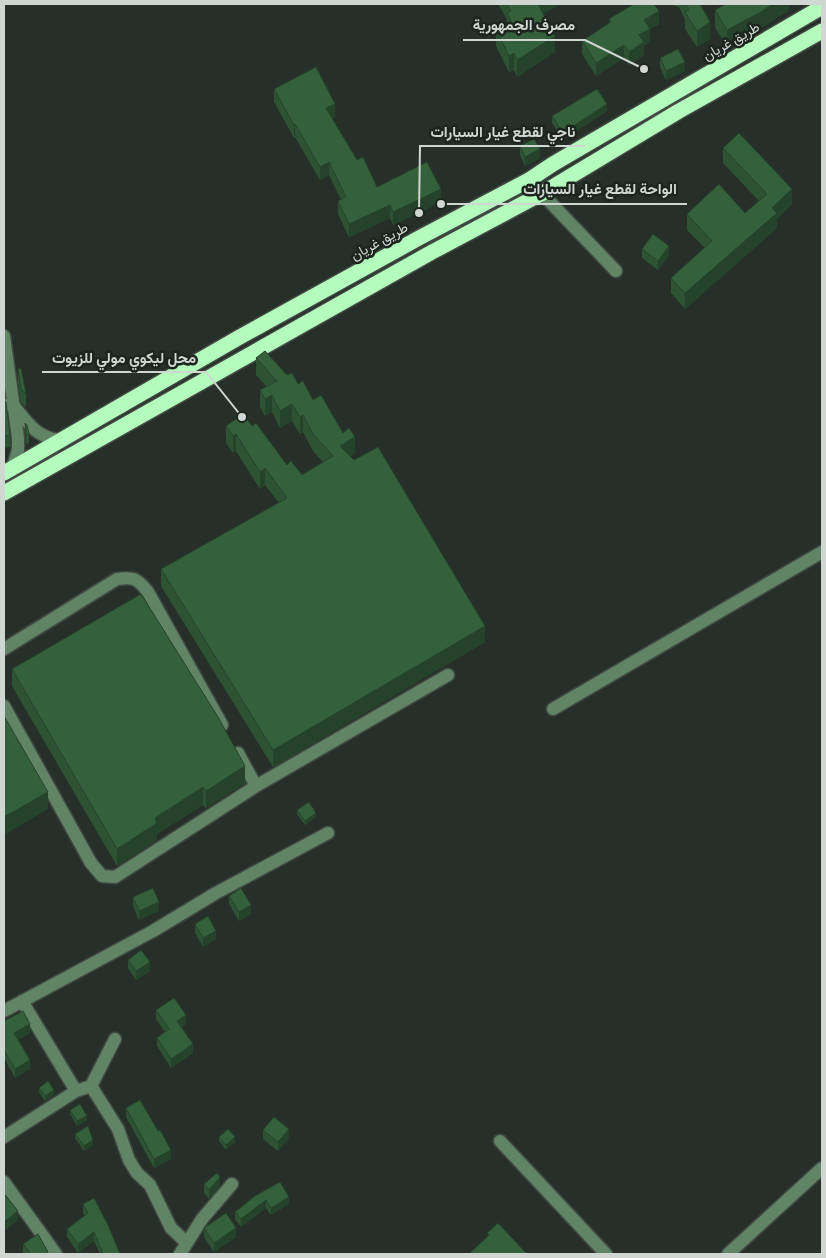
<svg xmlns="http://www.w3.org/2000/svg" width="826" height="1258" viewBox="0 0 826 1258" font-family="'Titillium Web',Vazirmatn,sans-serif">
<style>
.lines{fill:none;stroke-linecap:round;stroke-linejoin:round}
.minor-casing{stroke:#424b43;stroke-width:15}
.highway-casing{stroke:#424b43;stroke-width:18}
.minor{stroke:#618466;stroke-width:12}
.highway{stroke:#b4fbbe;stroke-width:15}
.wall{fill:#2e5334}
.shaded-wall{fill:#25432a}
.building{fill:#35603c;stroke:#25432a}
.labels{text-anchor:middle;stroke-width:5;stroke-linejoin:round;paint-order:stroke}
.street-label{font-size:14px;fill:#d0d6d1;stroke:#1d261e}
.leader{fill:none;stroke:#d0d6d1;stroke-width:2}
.callout-dot{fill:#d0d6d1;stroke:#1d261e;stroke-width:2}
.callout-label{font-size:15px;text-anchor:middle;font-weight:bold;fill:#d0d6d1;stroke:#1d261e;stroke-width:5;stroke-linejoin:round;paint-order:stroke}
</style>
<rect width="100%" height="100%" fill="#273028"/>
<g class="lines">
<defs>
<path id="minor" d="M 529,180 L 616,271
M 4,336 L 18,438 L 18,450 L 13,467
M 4,405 L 14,406 C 28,423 35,436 58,440
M 4,649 L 117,579 C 134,577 137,578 148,592 L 222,725
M 4,706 L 91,863 L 102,876 L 115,877 L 256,786 L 448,675
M 553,709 L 822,552
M 238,753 L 256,786
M 22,1001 L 76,1091
M 4,1011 L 153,931 L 216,893 L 328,833
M 91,1086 L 118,1129 L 129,1160 L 137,1173 L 150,1185 L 171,1228 L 187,1243
M 4,1137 L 76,1091 L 91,1086 L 115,1039
M 500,1141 L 606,1254
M 4,1182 L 56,1254
M 180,1254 L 202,1219 L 232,1184
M 728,1254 L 822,1168"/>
<path id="highway" d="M 4,473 L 238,338 L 419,238 L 529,180 L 553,164 L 822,7
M 4,493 L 432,252 L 541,194 L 679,111 L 822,31"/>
</defs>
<use href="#minor" class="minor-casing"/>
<use href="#highway" class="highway-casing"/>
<use href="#minor" class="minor"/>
<use href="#highway" class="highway"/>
</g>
<path class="wall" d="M 498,4 L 560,4 L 543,14 L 555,52 L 517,77 L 514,70 L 509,72 L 496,46 L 496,29 L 507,24 L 507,19 Z
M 669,4 L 700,4 L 710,39 L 697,47 L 685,29 L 685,19 L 679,7 Z
M 789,4 L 789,10 L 761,28 L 727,47 L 715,27 L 715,10 Z
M 609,19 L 659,24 L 650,29 L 650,42 L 644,45 L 644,55 L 629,65 L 624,58 L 596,76 L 582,54 L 582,41 L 609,23 Z
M 660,58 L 685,71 L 666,80 L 660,67 Z
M 274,89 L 335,117 L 332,118 L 357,160 L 377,187 L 441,202 L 393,225 L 390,218 L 349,237 L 338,214 L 338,201 L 341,200 L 329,175 L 320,180 L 295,137 L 294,138 L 274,102 Z
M 607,111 L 563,140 L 552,123 L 552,116 Z
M 520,146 L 540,158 L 525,166 L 520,155 Z
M 723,148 L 792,204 L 777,219 L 777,228 L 685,309 L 671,293 L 671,278 L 705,248 L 687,230 L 687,214 L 745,213 L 759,201 L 723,163 Z
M 642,249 L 669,255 L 658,270 L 642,258 Z
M 256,358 L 287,375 L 298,384 L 313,400 L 355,453 L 350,456 L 485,642 L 273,767 L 161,586 L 161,569 L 279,503 L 265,485 L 260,489 L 236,451 L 233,453 L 226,443 L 226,426 L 252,426 L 287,465 L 302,475 L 323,462 L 313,451 L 303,432 L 300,434 L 292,421 L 280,428 L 272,412 L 265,416 L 260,407 L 260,390 L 267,387 L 256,375 Z
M 18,369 L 26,394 L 26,407 L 21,402 L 18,382 Z
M 4,401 L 10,435 L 10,447 L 4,448 Z
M 25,423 L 29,434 L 29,443 L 26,444 Z
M 12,669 L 245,783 L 206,808 L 203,805 L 157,834 L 157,840 L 117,866 L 12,686 Z
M 297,810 L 316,817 L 305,825 L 297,814 Z
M 229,896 L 251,914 L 239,921 L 229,904 Z
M 133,897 L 159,911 L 139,920 L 133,906 Z
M 195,924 L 216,939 L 203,947 L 195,933 Z
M 128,960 L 150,971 L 136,980 L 128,968 Z
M 156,1010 L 186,1024 L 182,1027 L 193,1053 L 171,1068 L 157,1046 L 157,1038 L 165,1032 L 156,1019 Z
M 4,1021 L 30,1033 L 18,1040 L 30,1069 L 15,1078 L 4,1058 Z
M 39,1088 L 54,1094 L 45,1101 L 39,1092 Z
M 126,1108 L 171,1159 L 154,1168 L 126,1117 Z
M 70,1110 L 87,1120 L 77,1126 L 70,1114 Z
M 263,1130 L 289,1138 L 278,1151 L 263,1139 Z
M 75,1134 L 93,1145 L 84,1151 L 75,1138 Z
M 219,1137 L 235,1142 L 226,1150 L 219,1141 Z
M 204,1184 L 220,1186 L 209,1199 L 204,1193 Z
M 255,1196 L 289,1204 L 271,1215 L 266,1208 L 241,1227 L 235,1219 L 235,1212 Z
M 83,1204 L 120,1254 L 100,1254 L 94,1241 L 78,1253 L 67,1237 L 67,1229 L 85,1216 L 83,1213 Z
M 204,1228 L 236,1237 L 214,1252 L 204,1237 Z
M 23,1244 L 48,1254 L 24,1254 L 23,1253 Z"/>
<path class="shaded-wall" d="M 537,4 L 560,4 L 537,18 Z
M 773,4 L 789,4 L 789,10 L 761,28 L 727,47 L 727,30 Z
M 659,11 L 659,24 L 650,29 L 650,42 L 644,45 L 644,55 L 629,65 L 629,52 L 639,35 L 644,20 Z
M 710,22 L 710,39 L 697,47 L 697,31 Z
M 555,36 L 555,52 L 517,77 L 517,60 Z
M 624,45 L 624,58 L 596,76 L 596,63 Z
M 514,53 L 514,70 L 509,72 L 509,56 Z
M 685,62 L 685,71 L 666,80 L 666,71 Z
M 335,104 L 335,117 L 326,121 L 326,108 Z
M 607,104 L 607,111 L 563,140 L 563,133 Z
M 295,124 L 295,137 L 294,138 L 294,125 Z
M 540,149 L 540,158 L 525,166 L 525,157 Z
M 329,162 L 329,175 L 320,180 L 320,167 Z
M 441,189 L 441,202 L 393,225 L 393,212 Z
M 792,189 L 792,204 L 777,219 L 777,228 L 685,309 L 685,293 Z
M 390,205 L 390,218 L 349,237 L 349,224 Z
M 669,246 L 669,255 L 658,270 L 658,261 Z
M 272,395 L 272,412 L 265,416 L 265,399 Z
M 292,404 L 292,421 L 280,428 L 280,411 Z
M 303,415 L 303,432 L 300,434 L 300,417 Z
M 236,434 L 236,451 L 233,453 L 233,436 Z
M 355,437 L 355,453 L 340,463 L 340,446 Z
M 265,468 L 265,485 L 260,489 L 260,472 Z
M 485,626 L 485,642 L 273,767 L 273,750 Z
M 245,766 L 245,783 L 206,808 L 206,791 Z
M 203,787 L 203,805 L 157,834 L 157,840 L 117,866 L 117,849 L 155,818 Z
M 48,792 L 48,809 L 4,835 L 4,817 Z
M 316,813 L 316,817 L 305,825 L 305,821 Z
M 159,902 L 159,911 L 139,920 L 139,911 Z
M 251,905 L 251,914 L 239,921 L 239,912 Z
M 216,931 L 216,939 L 203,947 L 203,938 Z
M 150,962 L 150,971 L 136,980 L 136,971 Z
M 186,1015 L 186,1024 L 177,1030 L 177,1021 Z
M 30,1024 L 30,1033 L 14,1042 L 14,1033 Z
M 193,1044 L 193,1053 L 171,1068 L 171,1059 Z
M 30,1060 L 30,1069 L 15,1078 L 15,1069 Z
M 54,1090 L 54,1094 L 45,1101 L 45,1096 Z
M 87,1116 L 87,1120 L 77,1126 L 77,1121 Z
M 289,1129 L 289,1138 L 278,1151 L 278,1142 Z
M 235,1137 L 235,1142 L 226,1150 L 226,1145 Z
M 93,1140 L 93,1145 L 84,1151 L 84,1146 Z
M 171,1150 L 171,1159 L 154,1168 L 154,1159 Z
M 220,1177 L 220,1186 L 209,1199 L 209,1190 Z
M 289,1197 L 289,1204 L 271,1215 L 271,1208 Z
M 266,1200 L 266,1208 L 241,1227 L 241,1219 Z
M 18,1211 L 18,1220 L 4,1231 L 4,1222 Z
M 236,1228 L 236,1237 L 214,1252 L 214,1243 Z
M 94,1232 L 94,1241 L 78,1253 L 78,1244 Z"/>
<path class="building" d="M 507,4 L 538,4 L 555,36 L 517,60 L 514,53 L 509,56 L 496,29 L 511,21 L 507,13 L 511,11 Z
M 634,4 L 654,4 L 659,11 L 644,20 L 650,29 L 639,35 L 644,42 L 629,52 L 624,45 L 596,63 L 582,41 L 611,22 L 609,19 Z
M 685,4 L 700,4 L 710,22 L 697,31 L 685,12 L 689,10 Z
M 726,4 L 773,4 L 761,12 L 727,30 L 715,10 Z
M 678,49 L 685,62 L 666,71 L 660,58 Z
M 316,67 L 335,104 L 326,108 L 357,160 L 363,157 L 377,187 L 427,162 L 441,189 L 393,212 L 390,205 L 349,224 L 338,201 L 346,197 L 329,162 L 320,167 L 295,124 L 294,125 L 274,89 Z
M 597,89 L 607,104 L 563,133 L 552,116 Z
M 739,133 L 792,189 L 772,208 L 777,213 L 685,293 L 671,278 L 712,241 L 687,214 L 719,184 L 745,213 L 767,194 L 723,148 Z
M 534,139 L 540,149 L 525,157 L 520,146 Z
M 653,234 L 669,246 L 658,261 L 642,249 Z
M 265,351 L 287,375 L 292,373 L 298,384 L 303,381 L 313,400 L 321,395 L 343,433 L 349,428 L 355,437 L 340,446 L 354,460 L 378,447 L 485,626 L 273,750 L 161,569 L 287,498 L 265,468 L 260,472 L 236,434 L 233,436 L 226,426 L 243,414 L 252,426 L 256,423 L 287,465 L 291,461 L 302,475 L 333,456 L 313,434 L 303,415 L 300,417 L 292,404 L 280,411 L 272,395 L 265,399 L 260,390 L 277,381 L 256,358 Z
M 21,368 L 26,394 L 21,389 L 18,369 Z
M 4,401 L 6,402 L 10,435 L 4,436 Z
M 25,423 L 27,425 L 29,434 L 26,435 Z
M 141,594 L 218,717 L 245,766 L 206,791 L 203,787 L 155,818 L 157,823 L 117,849 L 12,669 Z
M 4,716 L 48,792 L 4,817 Z
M 309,802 L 316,813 L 305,821 L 297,810 Z
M 153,888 L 159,902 L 139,911 L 133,897 Z
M 241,888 L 251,905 L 239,912 L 229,896 Z
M 208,916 L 216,931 L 203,938 L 195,924 Z
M 141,950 L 150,962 L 136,971 L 128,960 Z
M 174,998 L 186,1015 L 177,1021 L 193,1044 L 171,1059 L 157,1038 L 169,1029 L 156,1010 Z
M 23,1011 L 30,1024 L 14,1033 L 30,1060 L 15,1069 L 4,1050 L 4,1021 Z
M 48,1081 L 54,1090 L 45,1096 L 39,1088 Z
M 140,1100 L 158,1131 L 160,1130 L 171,1150 L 154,1159 L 126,1108 Z
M 80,1104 L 87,1116 L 77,1121 L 70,1110 Z
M 274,1117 L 289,1129 L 278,1142 L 263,1130 Z
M 88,1126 L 93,1140 L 84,1146 L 75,1134 Z
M 228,1129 L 235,1137 L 226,1145 L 219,1137 Z
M 217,1173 L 220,1177 L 209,1190 L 204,1184 Z
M 280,1182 L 289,1197 L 271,1208 L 266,1200 L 241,1219 L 235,1212 L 255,1196 Z
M 6,1196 L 18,1211 L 4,1222 L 4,1198 Z
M 94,1198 L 108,1225 L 120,1254 L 103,1254 L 94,1232 L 78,1244 L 67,1229 L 88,1213 L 83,1204 Z
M 226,1213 L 236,1228 L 214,1243 L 204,1228 Z
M 498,1223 L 527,1254 L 469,1254 L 489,1235 L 487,1233 Z
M 38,1234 L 48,1252 L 44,1254 L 31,1254 L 23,1244 Z"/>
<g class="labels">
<g class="street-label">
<text transform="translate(731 41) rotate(-30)" y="5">طريق غريان</text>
<text transform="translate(379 241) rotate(-29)" y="5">طريق غريان</text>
</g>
</g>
<path class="leader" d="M644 69L585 40H463M419 213L420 146H585M441 204L513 204H687M242 417L206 372H42"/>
<g class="callout-dot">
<circle cx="644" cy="69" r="5"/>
<circle cx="419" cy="213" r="5"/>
<circle cx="441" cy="204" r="5"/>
<circle cx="242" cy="417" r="5"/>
</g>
<g class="callout-label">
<text x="524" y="30">مصرف الجمهورية</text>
<text x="503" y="137">ناجي لقطع غيار السيارات</text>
<text x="600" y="194">الواحة لقطع غيار السيارات</text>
<text x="124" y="363">محل ليكوي مولي للزيوت</text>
</g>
<rect width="826" height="1258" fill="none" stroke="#d0d6d1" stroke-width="10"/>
</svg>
